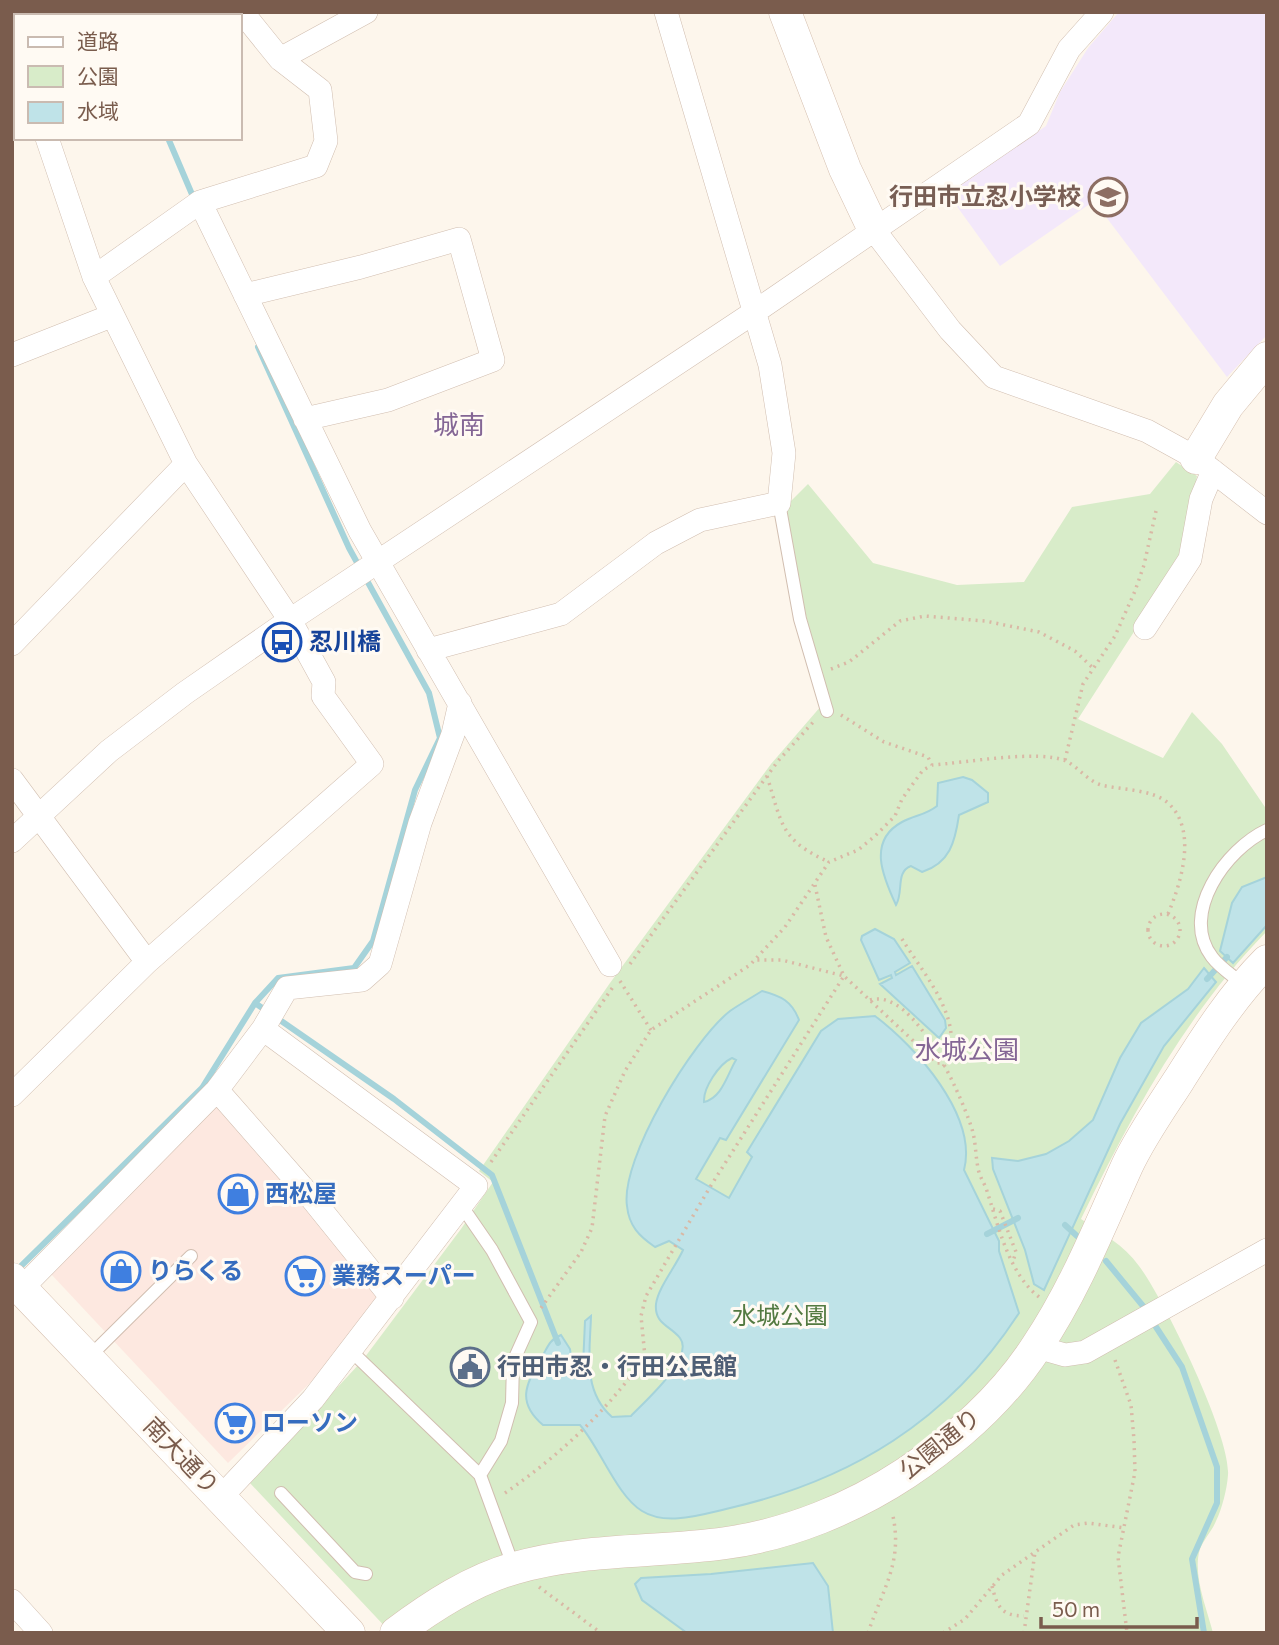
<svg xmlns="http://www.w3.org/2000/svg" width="1279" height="1645" viewBox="0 0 1279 1645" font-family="Commissioner,'Noto Sans JP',sans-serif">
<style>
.commercial{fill:#fde8e0}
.education{fill:#f3e8fa}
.green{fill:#d8ecc9}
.water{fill:#bfe3e8;stroke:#a5d3da;stroke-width:2;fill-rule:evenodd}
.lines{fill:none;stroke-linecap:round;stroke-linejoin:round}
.stream{stroke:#a5d3da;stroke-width:6}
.lane-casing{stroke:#d1beb0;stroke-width:14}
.street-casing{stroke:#d1beb0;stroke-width:24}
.secondary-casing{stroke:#d6c0b0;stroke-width:33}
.path{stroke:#d9b8a5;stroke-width:3.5;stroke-dasharray:2 5;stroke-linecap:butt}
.lane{stroke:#fff;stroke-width:12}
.street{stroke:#fff;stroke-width:23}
.secondary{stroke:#fff;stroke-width:32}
.labels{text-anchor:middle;stroke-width:6;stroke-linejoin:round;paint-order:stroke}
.education-label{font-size:24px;font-weight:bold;fill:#785e54;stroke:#fffaf3;text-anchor:end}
.transit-label{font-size:24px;font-weight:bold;fill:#164399;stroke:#fffaf3;text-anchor:start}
.shop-label{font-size:24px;font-weight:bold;fill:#366cbe;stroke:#fffaf3;text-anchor:start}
.park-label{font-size:24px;fill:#537a41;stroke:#fffaf3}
.service-label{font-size:24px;font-weight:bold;fill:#4e5e75;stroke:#fffaf3;text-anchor:start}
.street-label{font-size:24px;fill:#7a5c4d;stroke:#fffaf3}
.neighbourhood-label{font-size:26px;fill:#846695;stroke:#fffaf3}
</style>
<rect width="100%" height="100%" fill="#fdf6ec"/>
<path class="commercial" d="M 214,1103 L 306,1197 L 380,1298 L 314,1379 L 228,1463 L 51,1274 Z"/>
<path class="education" d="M 1119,12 L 1267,12 L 1267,335 L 1227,377 L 1094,201 L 1000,266 L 948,194 L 1046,126 L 1060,92 L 1088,48 Z"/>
<path class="green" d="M 1176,462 L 1197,476 L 1182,557 L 1078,719 L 1163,758 L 1192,712 L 1222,744 L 1267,810 L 1267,931 C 1185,1015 1132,1114 1081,1219 C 1102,1233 1124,1245 1139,1266 C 1164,1299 1231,1436 1228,1475 C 1227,1489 1222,1509 1216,1521 C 1212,1531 1204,1539 1200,1549 C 1192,1574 1207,1609 1213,1633 L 391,1633 L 249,1482 L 362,1361 L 461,1229 L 493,1182 L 479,1171 L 610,983 L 771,764 L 828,698 L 813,647 L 783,509 L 808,484 L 873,563 L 957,585 L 1024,582 L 1072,507 L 1150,494 Z"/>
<path class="water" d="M 963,777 L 972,780 L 988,793 L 988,802 L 959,815 C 955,842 950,863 922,872 L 911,866 C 895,872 904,892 896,905 C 883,877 867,841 902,822 C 915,815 926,815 937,806 L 938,783 Z
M 1267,877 L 1267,925 L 1233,963 L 1220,951 L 1232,903 L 1242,887 Z
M 875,929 L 894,939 L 910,963 L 895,972 L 896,975 L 912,966 L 945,1020 L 946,1028 L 939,1038 L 880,984 L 892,978 L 891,975 L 879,980 L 861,940 L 862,936 Z
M 1204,968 L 1216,982 L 1164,1046 L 1120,1124 L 1044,1290 L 1034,1284 L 1025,1250 L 993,1169 L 992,1158 L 1018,1161 L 1046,1154 L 1069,1141 L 1093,1120 L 1120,1058 L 1141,1023 L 1188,989 Z
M 762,991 C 781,996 792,1001 799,1020 L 726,1140 L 720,1138 L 696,1179 L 729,1198 L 752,1157 L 747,1152 L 821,1031 L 838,1019 L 875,1016 C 916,1047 978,1116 964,1170 L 999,1241 L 999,1251 L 1019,1313 C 949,1421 850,1481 726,1509 C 700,1515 666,1526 642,1511 C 617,1496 600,1448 580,1425 L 543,1425 C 514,1400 528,1382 543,1355 C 549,1344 550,1340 561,1335 L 570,1349 L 572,1363 L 579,1368 L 583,1366 L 585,1321 L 591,1316 C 590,1352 582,1391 612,1417 L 631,1416 C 644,1402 695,1358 680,1338 C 671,1326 654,1324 656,1304 C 658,1288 676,1266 683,1250 L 669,1241 L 655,1247 C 639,1236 629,1226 627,1206 C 620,1159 693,1040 730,1011 C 740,1004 751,998 762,991 ZM 732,1058 L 736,1060 C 727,1075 722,1098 704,1102 C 703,1088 719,1064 732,1058 Z
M 813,1563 L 828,1586 L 833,1633 L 687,1633 L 642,1600 L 635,1584 L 641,1578 L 711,1574 Z"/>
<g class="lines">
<path class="stream" d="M 12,74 L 16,73
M 168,138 L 194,199
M 1207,979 L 1227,957
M 255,1003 L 268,1012
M 277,1018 L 394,1099 L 492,1175 L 558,1343
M 1065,1225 L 1077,1236
M 987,1234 L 1018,1218
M 1106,1261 L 1143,1306
M 16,1271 L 202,1088 L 255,1003 L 278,978 L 354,968 L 373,941 L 415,790 L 440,738 L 429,693 L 349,548 L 258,347
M 1156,1327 L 1182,1367 L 1217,1467 L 1217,1503 L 1192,1559 L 1204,1633"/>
<defs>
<path id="lane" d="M 779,503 L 800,619 L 827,711
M 1245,986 C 1235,977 1220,968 1212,957 C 1179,914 1226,849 1267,830
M 461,1205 L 492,1250 L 531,1322 L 513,1362 L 512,1403 L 501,1441 L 480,1475
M 351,1351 L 480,1475 L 514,1568
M 88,1358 L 191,1256
M 281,1493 L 355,1572 L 366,1574"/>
<path id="street" d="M 242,12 L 280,59
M 12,95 L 16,95
M 200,202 L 360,531 L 610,965
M 874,230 L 950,330 L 994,377 L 1147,431 L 1196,458 L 1267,513
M 94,277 L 200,202 L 316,166 L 326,141 L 320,90 L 280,59 L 366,12
M 245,295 L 361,267 L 459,239 L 493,360 L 388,400 L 305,419
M 12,355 L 111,316
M 1145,628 L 1190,559 L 1201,499 L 1213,471
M 12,644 L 186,464 L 94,277 L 47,138
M 428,650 L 561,614 L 656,543 L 700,520 L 779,503 L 784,453 L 770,365 L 666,12
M 12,780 L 147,962
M 12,841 L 109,751 L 185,693 L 290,620 L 753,313 L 1029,124 L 1069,49 L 1102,12
M 263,1029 L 287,988 L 362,980 L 380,964 L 420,823 L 453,734 L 460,703
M 217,1090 L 309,1195 L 392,1298
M 12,1095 L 147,962 L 372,764 L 323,696 L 324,682 L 290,620 L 186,464
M 21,1289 L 217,1090 L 263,1029 L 476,1186 L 313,1399 L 221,1497
M 1037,1347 L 1065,1355 L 1085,1352 L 1267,1250
M 12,1601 L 41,1633"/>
<path id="secondary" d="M 785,12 L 845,169 L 874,230
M 1196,458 L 1228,405 L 1267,358
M 12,1279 L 349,1633
M 396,1633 C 432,1606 472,1580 515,1568 C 585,1548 655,1553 726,1543 C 790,1534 853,1508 906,1473 C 957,1439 1004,1397 1037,1346 C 1075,1289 1099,1228 1127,1166 C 1141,1136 1161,1108 1179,1080 C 1205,1039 1232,996 1267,961"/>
</defs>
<use href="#lane" class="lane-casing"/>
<use href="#street" class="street-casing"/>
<use href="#secondary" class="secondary-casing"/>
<path class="path" d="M 831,669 L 849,662 L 900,621 L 925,616 L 985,621 L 1039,632 L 1075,651 L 1093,668
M 841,715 L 884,742 L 928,757 L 932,765
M 1065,760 L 1083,684 L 1115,636 L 1135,591 L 1144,565 L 1156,511
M 767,776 C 782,824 780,840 829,862
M 815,885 L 826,937 L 844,976 L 937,1063 L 941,1063
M1148 930a16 16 0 1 1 32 0a16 16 0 1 1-32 0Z
M 902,939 C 924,975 970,1025 943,1067
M 630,964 L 778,761 L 816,719
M 620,981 L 651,1030
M 870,1000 C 914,987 960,1093 971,1126 C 976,1140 975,1153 978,1168 C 979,1175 983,1181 986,1188 C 998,1224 1008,1273 1039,1297
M 491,1162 L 613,987
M 993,1209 L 1000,1211 L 1016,1252 L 1013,1261
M 541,1308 L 581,1252 L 592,1228 L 605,1116 L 625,1071 L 651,1030 L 750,965 L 785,927 L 829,862 L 858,850 L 875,836 L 895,816 L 902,799 L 923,770 L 932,765 C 965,763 1038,749 1066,761 C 1078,767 1088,781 1101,785 C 1121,790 1152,789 1168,803 C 1198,830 1181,883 1168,914
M 1115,1360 L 1131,1405 L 1134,1440 L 1135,1472 L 1118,1557 L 1127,1633
M 505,1493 C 560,1455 606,1412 645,1357 L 641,1316 L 646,1296 L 710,1187 L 844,976 L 782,960 L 755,960
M 992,1586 C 997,1607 1002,1616 1024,1616
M 539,1587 L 601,1633
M 868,1633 C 883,1588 904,1561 892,1512
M 943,1633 L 965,1619 L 1002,1575 L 1074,1525 L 1088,1523 L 1125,1528
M 1024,1633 L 1035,1552"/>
<use href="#lane" class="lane"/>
<use href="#street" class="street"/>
<use href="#secondary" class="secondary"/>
</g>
<defs>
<symbol id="school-ring" viewBox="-11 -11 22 22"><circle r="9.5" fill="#fffaf3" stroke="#8d6e63" stroke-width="1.5"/><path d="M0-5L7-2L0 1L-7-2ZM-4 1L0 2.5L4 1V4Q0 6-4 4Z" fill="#8d6e63"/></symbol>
<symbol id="bus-ring" viewBox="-11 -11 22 22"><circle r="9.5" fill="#fffaf3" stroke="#1a4fb4" stroke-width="1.5"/><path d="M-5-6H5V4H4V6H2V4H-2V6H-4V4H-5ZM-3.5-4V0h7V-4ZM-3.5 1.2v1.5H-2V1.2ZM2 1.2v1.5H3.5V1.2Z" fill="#1a4fb4"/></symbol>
<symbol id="shop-ring" viewBox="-11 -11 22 22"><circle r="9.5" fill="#fffaf3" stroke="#3f7fe0" stroke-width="1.5"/><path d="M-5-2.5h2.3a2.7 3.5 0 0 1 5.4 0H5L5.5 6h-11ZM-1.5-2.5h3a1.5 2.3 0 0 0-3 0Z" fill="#3f7fe0"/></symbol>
<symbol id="supermarket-ring" viewBox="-11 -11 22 22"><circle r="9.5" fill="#fffaf3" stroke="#3f7fe0" stroke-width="1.5"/><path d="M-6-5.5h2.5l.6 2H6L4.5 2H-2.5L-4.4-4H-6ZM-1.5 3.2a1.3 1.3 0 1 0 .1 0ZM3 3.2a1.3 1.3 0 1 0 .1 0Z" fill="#3f7fe0"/></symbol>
<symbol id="civic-ring" viewBox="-11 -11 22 22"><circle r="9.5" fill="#fffaf3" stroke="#5c6f8a" stroke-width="1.5"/><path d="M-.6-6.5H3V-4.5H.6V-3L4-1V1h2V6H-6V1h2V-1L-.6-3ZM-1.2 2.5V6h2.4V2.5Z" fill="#5c6f8a"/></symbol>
</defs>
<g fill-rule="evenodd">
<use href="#school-ring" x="1086" y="175" width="44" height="44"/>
<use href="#bus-ring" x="260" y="620" width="44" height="44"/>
<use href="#shop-ring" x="216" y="1172" width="44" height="44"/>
<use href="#shop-ring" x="99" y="1249" width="44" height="44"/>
<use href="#supermarket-ring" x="283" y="1254" width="44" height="44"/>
<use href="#civic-ring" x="448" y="1345" width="44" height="44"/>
<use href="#supermarket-ring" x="213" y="1401" width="44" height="44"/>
</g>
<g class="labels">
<g class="education-label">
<text x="1081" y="205">行田市立忍小学校</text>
</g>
<g class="transit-label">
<text x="309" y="650">忍川橋</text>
</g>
<g class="shop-label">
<text x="265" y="1202">西松屋</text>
<text x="148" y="1279">りらくる</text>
<text x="332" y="1284">業務スーパー</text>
<text x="262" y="1431">ローソン</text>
</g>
<g class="park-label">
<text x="780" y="1324">水城公園</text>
</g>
<g class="service-label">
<text x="497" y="1375">行田市忍・行田公民館</text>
</g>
<g class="street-label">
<text transform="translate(940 1444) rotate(-39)" y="8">公園通り</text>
<text transform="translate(181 1456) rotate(46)" y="8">南大通り</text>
</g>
<g class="neighbourhood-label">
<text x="459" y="434">城南</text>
<text x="967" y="1059">水城公園</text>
</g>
</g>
<rect width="1279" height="1645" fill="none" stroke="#7a5c4d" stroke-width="28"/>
<rect x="14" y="14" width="228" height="126" fill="#fffaf3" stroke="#cabbb1" stroke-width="2"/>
<rect x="28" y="37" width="35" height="10" fill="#ffffff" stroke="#cabbb1" stroke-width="2"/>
<text x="77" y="49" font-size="21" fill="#7a5c4d">道路</text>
<rect x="28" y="66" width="35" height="21" fill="#d8ecc9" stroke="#cabbb1" stroke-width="2"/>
<text x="77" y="84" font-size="21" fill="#7a5c4d">公園</text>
<rect x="28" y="102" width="35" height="21" fill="#bfe3e8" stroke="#cabbb1" stroke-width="2"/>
<text x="77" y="119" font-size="21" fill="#7a5c4d">水域</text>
<path d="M1041 1617v10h156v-10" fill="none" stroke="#7a5c4d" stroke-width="3.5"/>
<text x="1052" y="1617" font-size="21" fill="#7a5c4d" stroke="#fffaf3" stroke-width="5" paint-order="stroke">50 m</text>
</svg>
